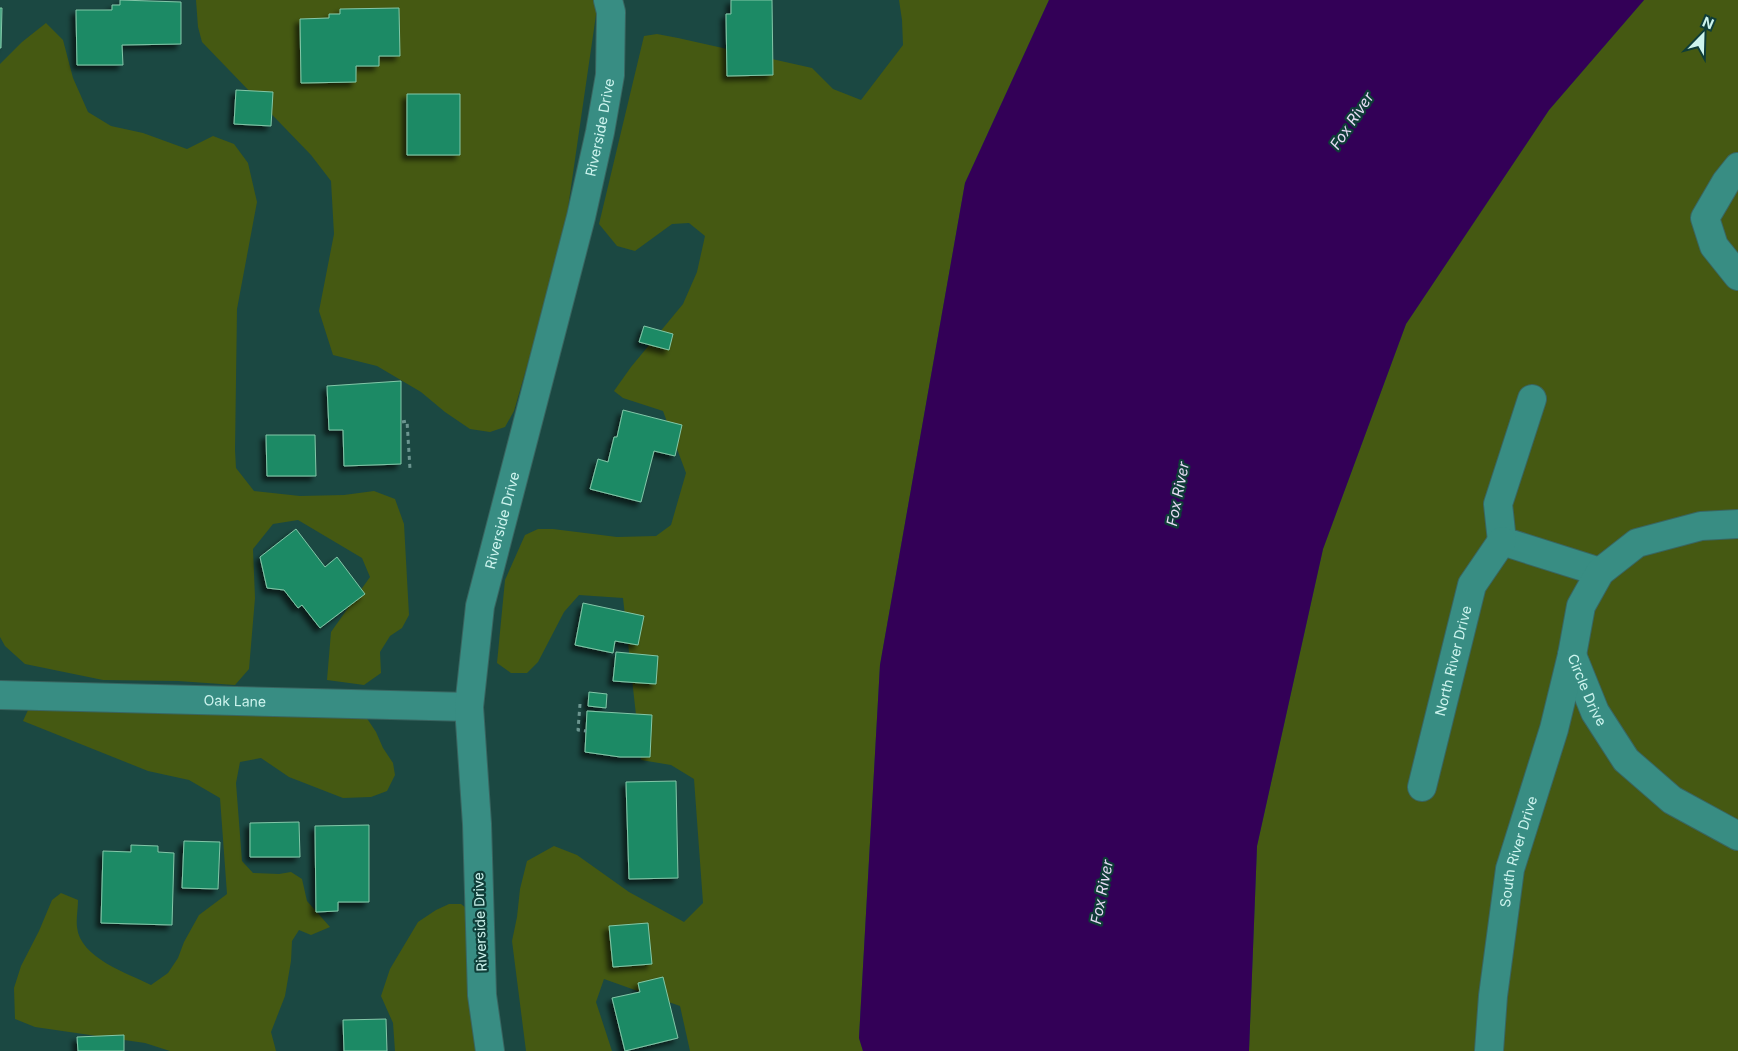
<svg xmlns="http://www.w3.org/2000/svg" width="1738" height="1051" viewBox="0 0 1738 1051" font-family="Inter,sans-serif">
<style>
.green{fill:#455912}
.water{fill:#330057}
.building{fill:#1f8a65;stroke:#82c7a8;filter:url(#shadow)}
.lines{fill:none;stroke-linecap:round;stroke-linejoin:round}
.minor-casing{stroke:#396560;stroke-width:30}
.path{stroke:#6b958f;stroke-width:3;stroke-dasharray:4 4;stroke-linecap:butt}
.minor{stroke:#388d83;stroke-width:28}
.labels{text-anchor:middle;stroke-width:4.5;stroke-linejoin:round;paint-order:stroke}
.street-label{font-size:14px;fill:#cdf4ee;stroke:#0f3d38}
.water-label{font-size:15px;font-style:italic;fill:#e6dcf4;stroke:#0f3d38}
</style>
<defs>
<filter id="shadow"><feDropShadow dx="-4.5" dy="4.5" stdDeviation="2.5" flood-color="#0009"/></filter>
</defs>
<rect width="100%" height="100%" fill="#1b4842"/>
<path class="green" d="M 196,0 L 595,0 L 597,8 L 563,242 L 514,411 L 505,427 L 490,432 L 470,429 L 445,412 L 421,392 L 377,366 L 333,355 L 319,311 L 334,234 L 331,181 L 311,155 L 202,42 L 198,27 Z
M 899,0 L 1049,0 L 965,183 L 880,665 L 859,1038 L 863,1051 L 690,1051 L 680,1006 L 604,979 L 596,1002 L 612,1051 L 526,1051 L 512,941 L 517,917 L 520,889 L 527,861 L 554,846 L 577,855 L 629,892 L 684,922 L 703,903 L 694,779 L 671,765 L 641,760 L 623,598 L 579,595 L 564,612 L 538,662 L 527,673 L 511,673 L 497,663 L 505,580 L 525,535 L 538,529 L 553,529 L 617,537 L 656,536 L 671,525 L 686,473 L 663,411 L 623,398 L 614,391 L 631,367 L 683,304 L 697,272 L 705,236 L 689,223 L 672,224 L 635,251 L 617,246 L 599,224 L 644,36 L 657,34 L 678,38 L 812,68 L 833,89 L 861,100 L 903,45 L 902,20 Z
M 1644,0 L 1738,0 L 1738,1051 L 1249,1051 L 1257,846 L 1323,549 L 1406,324 L 1549,110 Z
M 46,23 L 63,40 L 73,78 L 88,112 L 111,126 L 143,133 L 187,149 L 213,136 L 234,144 L 248,163 L 257,202 L 237,309 L 235,450 L 236,468 L 254,491 L 300,496 L 344,495 L 374,491 L 395,499 L 404,524 L 409,615 L 402,628 L 390,636 L 380,652 L 381,673 L 364,685 L 327,680 L 331,632 L 370,577 L 362,558 L 298,520 L 273,524 L 253,549 L 255,598 L 249,669 L 235,685 L 178,681 L 103,680 L 25,664 L 5,646 L 0,637 L 0,64 L 22,42 Z
M 45,706 L 364,714 L 376,732 L 383,748 L 393,763 L 395,775 L 387,791 L 371,797 L 343,798 L 289,777 L 261,758 L 240,762 L 236,783 L 242,861 L 253,873 L 279,874 L 291,872 L 302,879 L 307,901 L 330,927 L 311,935 L 299,930 L 292,941 L 291,961 L 285,996 L 271,1032 L 276,1051 L 170,1051 L 145,1043 L 35,1027 L 15,1019 L 14,988 L 21,966 L 39,931 L 52,900 L 61,893 L 78,900 C 78,909 76,919 77,927 C 80,958 127,973 151,985 L 168,973 L 178,958 L 184,942 L 199,915 L 227,894 L 220,798 L 189,780 L 148,771 L 23,721 L 28,710 Z
M 449,904 L 461,904 L 471,912 L 479,1051 L 395,1051 L 393,1023 L 381,996 L 390,969 L 418,922 L 436,910 Z"/>
<path class="water" d="M 1049,0 L 1644,0 L 1549,110 L 1406,324 L 1323,549 L 1257,846 L 1249,1051 L 863,1051 L 859,1038 L 880,665 L 965,183 Z"/>
<path class="building" d="M 120,0 L 181,2 L 181,44 L 122,45 L 123,65 L 77,65 L 76,10 L 112,10 L 112,5 L 120,5 Z
M 731,0 L 772,0 L 773,75 L 727,76 L 726,14 L 731,14 Z
M 0,8 L 2,8 L 1,48 L 0,48 Z
M 399,8 L 400,56 L 379,56 L 379,66 L 356,66 L 356,82 L 301,83 L 300,19 L 329,18 L 329,14 L 340,14 L 340,9 Z
M 236,90 L 273,92 L 271,126 L 234,124 Z
M 407,94 L 460,94 L 460,155 L 407,155 Z
M 644,326 L 673,334 L 669,350 L 639,342 Z
M 401,381 L 401,464 L 344,466 L 343,430 L 329,430 L 327,386 Z
M 623,410 L 682,425 L 675,456 L 654,451 L 641,502 L 590,489 L 598,459 L 608,462 L 614,437 L 617,437 Z
M 266,435 L 315,435 L 316,476 L 267,476 Z
M 296,529 L 325,567 L 337,557 L 365,594 L 320,628 L 302,605 L 298,608 L 284,590 L 267,588 L 260,557 Z
M 583,603 L 644,616 L 638,645 L 615,641 L 613,653 L 575,645 Z
M 616,652 L 658,656 L 656,684 L 613,681 Z
M 589,692 L 607,694 L 606,708 L 588,706 Z
M 587,711 L 652,715 L 650,757 L 620,757 L 585,752 Z
M 676,781 L 678,878 L 629,879 L 626,782 Z
M 299,822 L 300,857 L 250,857 L 250,823 Z
M 369,825 L 369,902 L 338,902 L 338,911 L 316,912 L 315,826 Z
M 184,841 L 220,842 L 218,889 L 182,888 Z
M 131,845 L 158,846 L 158,852 L 174,853 L 172,925 L 101,923 L 103,851 L 131,852 Z
M 648,923 L 652,964 L 613,967 L 609,926 Z
M 663,977 L 678,1038 L 625,1051 L 612,998 L 640,992 L 638,983 Z
M 386,1019 L 387,1051 L 344,1051 L 343,1020 Z
M 124,1035 L 124,1051 L 78,1051 L 77,1037 Z"/>
<g class="lines">
<defs>
<g id="minor">
<path d="M 1738,167 L 1726,182 L 1705,218 L 1714,246 L 1738,276"/>
<path d="M 1532,399 L 1498,504 L 1502,541 L 1600,572"/>
<path id="s1" d="M 1572,655 L 1595,712 L 1626,760 L 1672,800 L 1738,836"/>
<path id="s2" d="M 0,695 L 469,707"/>
<path id="s3" d="M 1422,787 L 1472,585 L 1502,541"/>
<path id="s4" d="M 490,1051 L 482,995 L 477,824 L 469,707 L 480,606 L 581,217 L 600,132 L 610,75 L 611,12 L 608,0"/>
<path id="s5" d="M 1489,1051 L 1493,996 L 1510,869 L 1554,729 L 1572,655 L 1581,606 L 1600,572 L 1637,543 L 1701,526 L 1738,524"/>
</g>
</defs>
<use href="#minor" class="minor-casing"/>
<path class="path" d="M 402,422 L 407,421 L 410,469
M 580,704 L 578,730 L 586,731"/>
<use href="#minor" class="minor"/>
</g>
<g class="labels">
<g class="street-label">
<text dy="5" stroke="none"><textPath href="#s4" startOffset="940">Riverside Drive</textPath></text>
<text dy="5" stroke="none"><textPath href="#s4" startOffset="535">Riverside Drive</textPath></text>
<text dy="5" stroke="none"><textPath href="#s3" startOffset="130">North River Drive</textPath></text>
<text dy="5" stroke="none"><textPath href="#s1" startOffset="38">Circle Drive</textPath></text>
<text dy="5" stroke="none"><textPath href="#s2" startOffset="235">Oak Lane</textPath></text>
<text dy="5" stroke="none"><textPath href="#s5" startOffset="202">South River Drive</textPath></text>
<text transform="translate(480 922) rotate(-92)" y="5">Riverside Drive</text>
</g>
<g class="water-label">
<text transform="translate(1352 121) rotate(-56)" y="5">Fox River</text>
<text transform="translate(1178 494) rotate(-79)" y="5">Fox River</text>
<text transform="translate(1102 892) rotate(-79)" y="5">Fox River</text>
</g>
</g>
<g transform="translate(1703 35) rotate(23)" stroke="#0f3d38" stroke-width="4" paint-order="stroke">
<path d="M0-4L9 19L0 12L-9 19Z" fill="#cdf4ee"/>
<text y="-8" font-size="14" font-weight="bold" text-anchor="middle" fill="#cdf4ee">N</text>
</g>
</svg>
